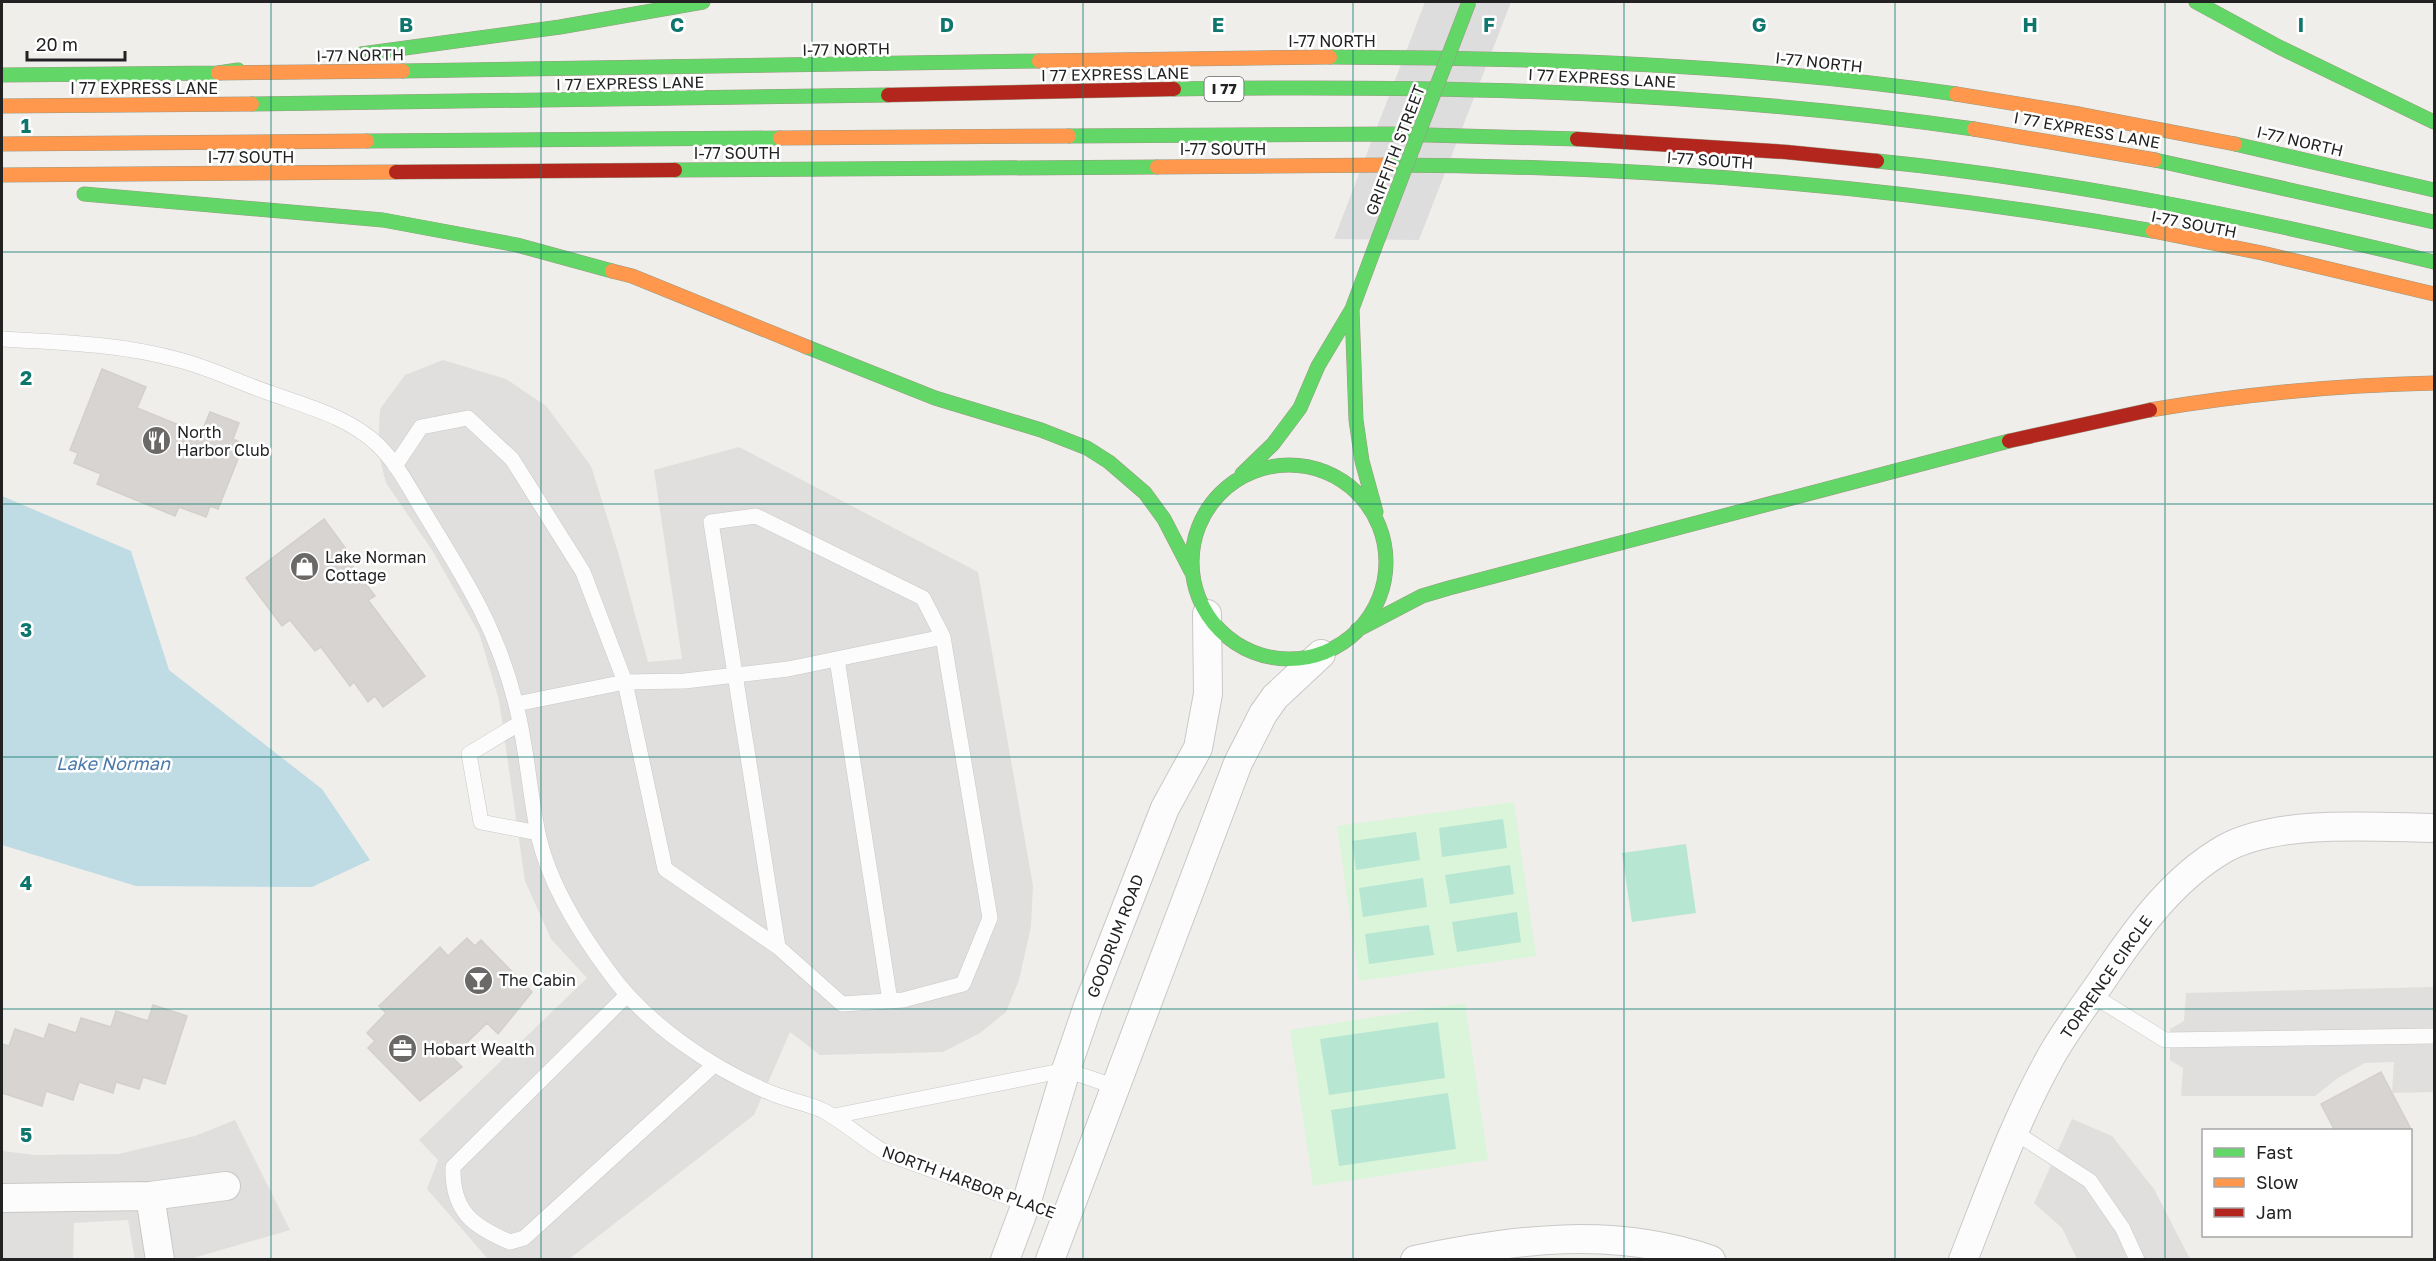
<svg xmlns="http://www.w3.org/2000/svg" width="2436" height="1261" viewBox="0 0 2436 1261" font-family="'Golos Text',sans-serif">
<style>
.park{fill:#daf5da}
.pitch{fill:#b7e6d2}
.parking{fill:#e0dfde}
.water{fill:#bfdbe3}
.pier{fill:#dedddd}
.building{fill:#d7d4d2;stroke:#d3d0cc;stroke-width:1.5}
.lines{fill:none;stroke-linecap:round;stroke-linejoin:round}
.lane-casing{stroke:#c9c8c7;stroke-width:16}
.street-casing{stroke:#c9c8c7;stroke-width:30}
.fast-casing{stroke:#999a82;stroke-width:15}
.slow-casing{stroke:#999a82;stroke-width:15}
.jam-casing{stroke:#999a82;stroke-width:15}
.lane{stroke:#fdfcfc;stroke-width:15}
.street{stroke:#fdfcfc;stroke-width:28}
.fast{stroke:#63d668;stroke-width:14}
.slow{stroke:#ff974d;stroke-width:14}
.jam{stroke:#b3261e;stroke-width:14}
.fast-bridge-casing{stroke:#999a82;stroke-width:15;stroke-linecap:butt}
.fast-bridge{stroke:#63d668;stroke-width:14}
.grid{fill:none;stroke:#0f766e;stroke-width:1.5;stroke-opacity:0.55}
.labels{text-anchor:middle;stroke-width:5;stroke-linejoin:round;paint-order:stroke}
.shield{fill:#fff;stroke:#646464;stroke-width:1.5}
.shield-label{font-size:15px;font-weight:bold;fill:#222}
.street-label{font-size:16px;fill:#222;stroke:#fff}
.poi-label{font-size:16px;fill:#222;stroke:#fff;text-anchor:start}
.water-label{font-size:18px;font-style:italic;fill:#4a7aab;stroke:#fff}
.grid-label{font-size:20px;text-anchor:middle;font-weight:bold;fill:#0f766e;stroke:#fff;stroke-width:5;stroke-linejoin:round;paint-order:stroke}
</style>
<rect width="100%" height="100%" fill="#f0eeeb"/>
<path class="park" d="M 1514,802 L 1536,956 L 1359,981 L 1337,826 Z
M 1465,1003 L 1488,1160 L 1313,1186 L 1290,1030 Z"/>
<path class="pitch" d="M 1503,819 L 1507,848 L 1442,857 L 1439,828 Z
M 1416,832 L 1420,860 L 1356,870 L 1352,841 Z
M 1686,844 L 1696,913 L 1632,922 L 1622,853 Z
M 1510,865 L 1514,894 L 1450,904 L 1445,875 Z
M 1423,878 L 1427,907 L 1363,917 L 1359,888 Z
M 1517,912 L 1521,942 L 1457,952 L 1452,922 Z
M 1429,925 L 1434,955 L 1369,964 L 1365,934 Z
M 1438,1022 L 1445,1078 L 1329,1095 L 1320,1039 Z
M 1448,1093 L 1456,1149 L 1339,1166 L 1331,1110 Z"/>
<path class="parking" d="M 443,360 L 506,379 L 546,406 L 591,466 L 618,552 L 648,662 L 682,659 L 654,470 L 739,447 L 978,572 L 1033,886 L 1031,926 L 1019,980 L 1006,1012 L 980,1033 L 943,1052 L 820,1055 L 790,1032 L 754,1115 L 569,1259 L 488,1259 L 427,1189 L 438,1160 L 419,1140 L 587,978 L 551,939 L 525,881 L 499,700 L 479,633 L 432,550 L 386,483 L 378,451 L 380,409 L 405,375 Z
M 2434,987 L 2434,1092 L 2392,1093 L 2394,1062 L 2365,1063 L 2338,1078 L 2315,1096 L 2181,1096 L 2183,1068 L 2170,1060 L 2170,1029 L 2184,1021 L 2186,993 Z
M 2072,1119 L 2112,1136 L 2154,1189 L 2190,1259 L 2077,1259 L 2062,1228 L 2034,1203 Z
M 235,1120 L 290,1230 L 190,1259 L 135,1260 L 128,1220 L 74,1223 L 73,1259 L 2,1260 L 2,1151 L 36,1155 L 118,1154 L 195,1136 Z"/>
<path class="water" d="M 2,496 L 131,551 L 169,670 L 322,789 L 370,860 L 312,887 L 136,886 L 2,845 Z"/>
<path class="pier" d="M 1425,2 L 1511,2 L 1419,240 L 1334,239 Z"/>
<path class="building" d="M 102,369 L 146,387 L 137,408 L 201,434 L 210,412 L 239,423 L 233,439 L 244,444 L 218,509 L 210,506 L 206,517 L 179,507 L 175,516 L 97,484 L 101,474 L 74,463 L 78,453 L 70,450 Z
M 324,519 L 352,557 L 348,560 L 375,596 L 368,600 L 425,676 L 383,707 L 375,696 L 368,702 L 354,682 L 350,686 L 321,647 L 315,651 L 290,620 L 282,626 L 246,578 Z
M 467,938 L 475,946 L 481,940 L 532,992 L 498,1034 L 487,1023 L 452,1057 L 462,1067 L 420,1101 L 368,1048 L 375,1041 L 367,1033 L 386,1013 L 379,1006 L 440,947 L 448,956 Z
M 153,1005 L 187,1016 L 165,1084 L 143,1077 L 139,1089 L 116,1082 L 113,1093 L 79,1082 L 73,1100 L 46,1091 L 42,1106 L 2,1093 L 2,1044 L 9,1046 L 15,1029 L 44,1039 L 49,1024 L 76,1033 L 81,1018 L 111,1027 L 116,1011 L 148,1021 Z
M 2381,1072 L 2412,1131 L 2335,1131 L 2321,1104 Z"/>
<g class="lines">
<defs>
<path id="lane" d="M 2,339 C 61,342 122,344 179,360 C 211,368 242,384 273,394 C 309,407 351,418 379,446 C 399,466 412,493 427,517 C 465,579 497,629 515,701 C 527,745 529,793 539,838 C 550,885 580,933 609,972 C 646,1024 713,1069 771,1093 C 788,1100 806,1103 822,1110 C 845,1122 864,1141 888,1154 L 1066,1218
M 395,466 L 421,427 L 468,418 L 512,459 L 583,572 L 625,682 L 516,704
M 943,637 L 990,918 L 963,984 L 903,1000 L 842,1004 L 778,947 L 665,869 L 625,682 L 685,681 L 788,669 Z
M 837,659 L 890,1001
M 520,723 L 469,754 L 481,822 L 538,833
M 778,947 L 711,522 L 756,516 L 923,598 L 943,637
M 627,995 L 453,1167 C 452,1211 472,1226 510,1242 L 524,1238 L 714,1065
M 2092,995 L 2165,1040 L 2434,1036
M 834,1116 L 1066,1070 L 1116,1087
M 2013,1131 L 2090,1181 L 2123,1229 L 2137,1260"/>
<path id="street" d="M 2,1198 L 150,1196
M 160,1260 L 150,1196 L 226,1186
M 1005,1260 L 1026,1204 L 1066,1070 L 1089,1003 L 1165,808 L 1198,748 L 1208,694 L 1207,614
M 1050,1260 L 1238,763 L 1263,714 L 1275,697 L 1321,654
M 1415,1260 C 1513,1239 1614,1226 1711,1260
M 1963,1260 C 1990,1192 2014,1123 2049,1060 C 2065,1030 2088,1002 2107,973 C 2139,926 2174,878 2224,849 C 2278,819 2374,827 2434,828"/>
<path id="fast" d="M 2196,2 L 2279,47 L 2434,122
M 361,54 L 560,27 L 703,2
M 1330,57 C 1539,58 1749,64 1956,94
M 403,71 L 1039,61
M 2,75 L 218,73 L 238,70
M 1174,89 C 1442,85 1709,91 1974,129
M 252,104 L 888,95
M 1069,136 L 1391,134 L 1577,139
M 367,141 L 780,138
M 2235,144 L 2434,190
M 2155,160 L 2434,222
M 1877,161 C 2066,180 2250,217 2434,262
M 1389,165 C 1645,166 1900,186 2153,231
M 675,170 L 1157,167
M 84,194 L 383,220 L 517,245 L 612,271
M 1352,309 L 1356,420 L 1362,461 L 1376,512
M 807,347 L 935,398 L 1041,430 L 1087,448 L 1109,462 L 1145,493 L 1164,519 L 1192,573
M1192 562a97 97 0 1 1 194 0a97 97 0 1 1-194 0Z
M 1242,474 L 1273,444 L 1300,408 L 1318,366 L 1352,309 L 1378,239
M 1357,630 L 1422,596 L 1449,588 L 2009,441"/>
<path id="slow" d="M 1039,61 L 1330,57
M 218,73 L 403,71
M 1956,94 L 2079,114 L 2235,144
M 2,106 L 252,104
M 1974,129 L 2155,160
M 780,138 L 1069,136
M 2,144 L 367,141
M 1157,167 L 1389,165
M 2,175 L 396,172
M 2153,231 L 2262,253 L 2434,294
M 612,271 L 632,276 L 807,347
M 2150,410 C 2245,394 2338,385 2434,383"/>
<path id="jam" d="M 888,95 L 1174,89
M 1577,139 L 1786,152 L 1877,161
M 396,172 L 675,170
M 2009,441 L 2150,410"/>
</defs>
<use href="#lane" class="lane-casing"/>
<use href="#street" class="street-casing"/>
<use href="#fast" class="fast-casing"/>
<use href="#slow" class="slow-casing"/>
<use href="#jam" class="jam-casing"/>
<use href="#lane" class="lane"/>
<use href="#street" class="street"/>
<use href="#fast" class="fast"/>
<use href="#slow" class="slow"/>
<use href="#jam" class="jam"/>
<defs>
<path id="fast-bridge" d="M 1378,239 L 1469,2"/>
</defs>
<use href="#fast-bridge" class="fast-bridge-casing"/>
<use href="#fast-bridge" class="fast-bridge"/>
</g>
<path class="grid" d="M 271,2 L 271,1260M 541,2 L 541,1260M 812,2 L 812,1260M 1083,2 L 1083,1260M 1353,2 L 1353,1260M 1624,2 L 1624,1260M 1895,2 L 1895,1260M 2165,2 L 2165,1260M 2,252 L 2434,252M 2,504 L 2434,504M 2,757 L 2434,757M 2,1009 L 2434,1009"/>
<defs>
<symbol id="restaurant-disc" viewBox="-11 -11 22 22"><circle r="9.5" fill="#6a6968" stroke="#fff"/><path d="M-5-6h1v4h1v-4h1v4h1v-4h1v5L-1.5 .5V6h-2V.5L-5-1ZM5-6V6H3V1.5H1.5Q1.5-4 5-6Z" fill="#fff"/></symbol>
<symbol id="shop-disc" viewBox="-11 -11 22 22"><circle r="9.5" fill="#6a6968" stroke="#fff"/><path d="M-5-2.5h2.3a2.7 3.5 0 0 1 5.4 0H5L5.5 6h-11ZM-1.5-2.5h3a1.5 2.3 0 0 0-3 0Z" fill="#fff"/></symbol>
<symbol id="bar-disc" viewBox="-11 -11 22 22"><circle r="9.5" fill="#6a6968" stroke="#fff"/><path d="M-6-5H6L.8 .8V4.5H3.5V6h-7V4.5H-.8V.8Z" fill="#fff"/></symbol>
<symbol id="office-disc" viewBox="-11 -11 22 22"><circle r="9.5" fill="#6a6968" stroke="#fff"/><path d="M-6-3h4V-5.5h4V-3h4V5H-6ZM-1-4.5V-3h2v-1.5ZM-6 0V1H6V0Z" fill="#fff"/></symbol>
</defs>
<g fill-rule="evenodd">
<use href="#restaurant-disc" x="140" y="424" width="33" height="33"/>
<use href="#shop-disc" x="288" y="550" width="33" height="33"/>
<use href="#bar-disc" x="462" y="964" width="33" height="33"/>
<use href="#office-disc" x="386" y="1032" width="33" height="33"/>
</g>
<g class="labels">
<rect class="shield" x="1204.5" y="77" width="39" height="24" rx="4.5"/>
<g class="shield-label">
<text x="1224" y="94">I 77</text>
</g>
<g class="street-label">
<text x="1332" y="47">I-77 NORTH</text>
<text transform="translate(846 49) rotate(-1)" y="6">I-77 NORTH</text>
<text transform="translate(360 55) rotate(-1)" y="6">I-77 NORTH</text>
<text transform="translate(1819 62) rotate(6)" y="6">I-77 NORTH</text>
<text transform="translate(1115 74) rotate(-1)" y="6">I 77 EXPRESS LANE</text>
<text transform="translate(1602 78) rotate(3)" y="6">I 77 EXPRESS LANE</text>
<text transform="translate(630 83) rotate(-1)" y="6">I 77 EXPRESS LANE</text>
<text x="144" y="94">I 77 EXPRESS LANE</text>
<text transform="translate(2087 130) rotate(10)" y="6">I 77 EXPRESS LANE</text>
<text transform="translate(2300 141) rotate(13)" y="6">I-77 NORTH</text>
<text x="1223" y="155">I-77 SOUTH</text>
<text transform="translate(1395 150) rotate(-69)" y="6">GRIFFITH STREET</text>
<text x="737" y="159">I-77 SOUTH</text>
<text x="251" y="163">I-77 SOUTH</text>
<text transform="translate(1710 160) rotate(4)" y="6">I-77 SOUTH</text>
<text transform="translate(2194 224) rotate(11)" y="6">I-77 SOUTH</text>
<text transform="translate(1115 936) rotate(-69)" y="6">GOODRUM ROAD</text>
<text transform="translate(2106 977) rotate(-55)" y="6">TORRENCE CIRCLE</text>
<text transform="translate(969 1182) rotate(20)" y="6">NORTH HARBOR PLACE</text>
</g>
<g class="poi-label">
<text x="177" y="438">North<tspan x="177" dy="18">Harbor Club</tspan></text>
<text x="325" y="563">Lake Norman<tspan x="325" dy="18">Cottage</tspan></text>
<text x="499" y="986">The Cabin</text>
<text x="423" y="1055">Hobart Wealth</text>
</g>
<g class="water-label">
<text x="113" y="770">Lake Norman</text>
</g>
</g>
<g class="grid-label">
<text x="406" y="32">B</text>
<text x="677" y="32">C</text>
<text x="947" y="32">D</text>
<text x="1218" y="32">E</text>
<text x="1489" y="32">F</text>
<text x="1759" y="32">G</text>
<text x="2030" y="32">H</text>
<text x="2301" y="32">I</text>
<text x="26" y="133">1</text>
<text x="26" y="385">2</text>
<text x="26" y="637">3</text>
<text x="26" y="890">4</text>
<text x="26" y="1142">5</text>
</g>
<rect width="2436" height="1261" fill="none" stroke="#222222" stroke-width="6"/>
<rect x="2202" y="1129" width="210" height="108" fill="#ffffff" stroke="#a7a7a7" stroke-width="1.5"/>
<rect x="2214" y="1148" width="30" height="9" fill="#63d668" stroke="#a7a7a7" stroke-width="1.5"/>
<text x="2256" y="1159" font-size="18" fill="#222222">Fast</text>
<rect x="2214" y="1178" width="30" height="9" fill="#ff974d" stroke="#a7a7a7" stroke-width="1.5"/>
<text x="2256" y="1189" font-size="18" fill="#222222">Slow</text>
<rect x="2214" y="1208" width="30" height="9" fill="#b3261e" stroke="#a7a7a7" stroke-width="1.5"/>
<text x="2256" y="1219" font-size="18" fill="#222222">Jam</text>
<path d="M27 51v9h98v-9" fill="none" stroke="#222222" stroke-width="3"/>
<text x="36" y="51" font-size="18" fill="#222222" stroke="#ffffff" stroke-width="4.5" paint-order="stroke">20 m</text>
</svg>
